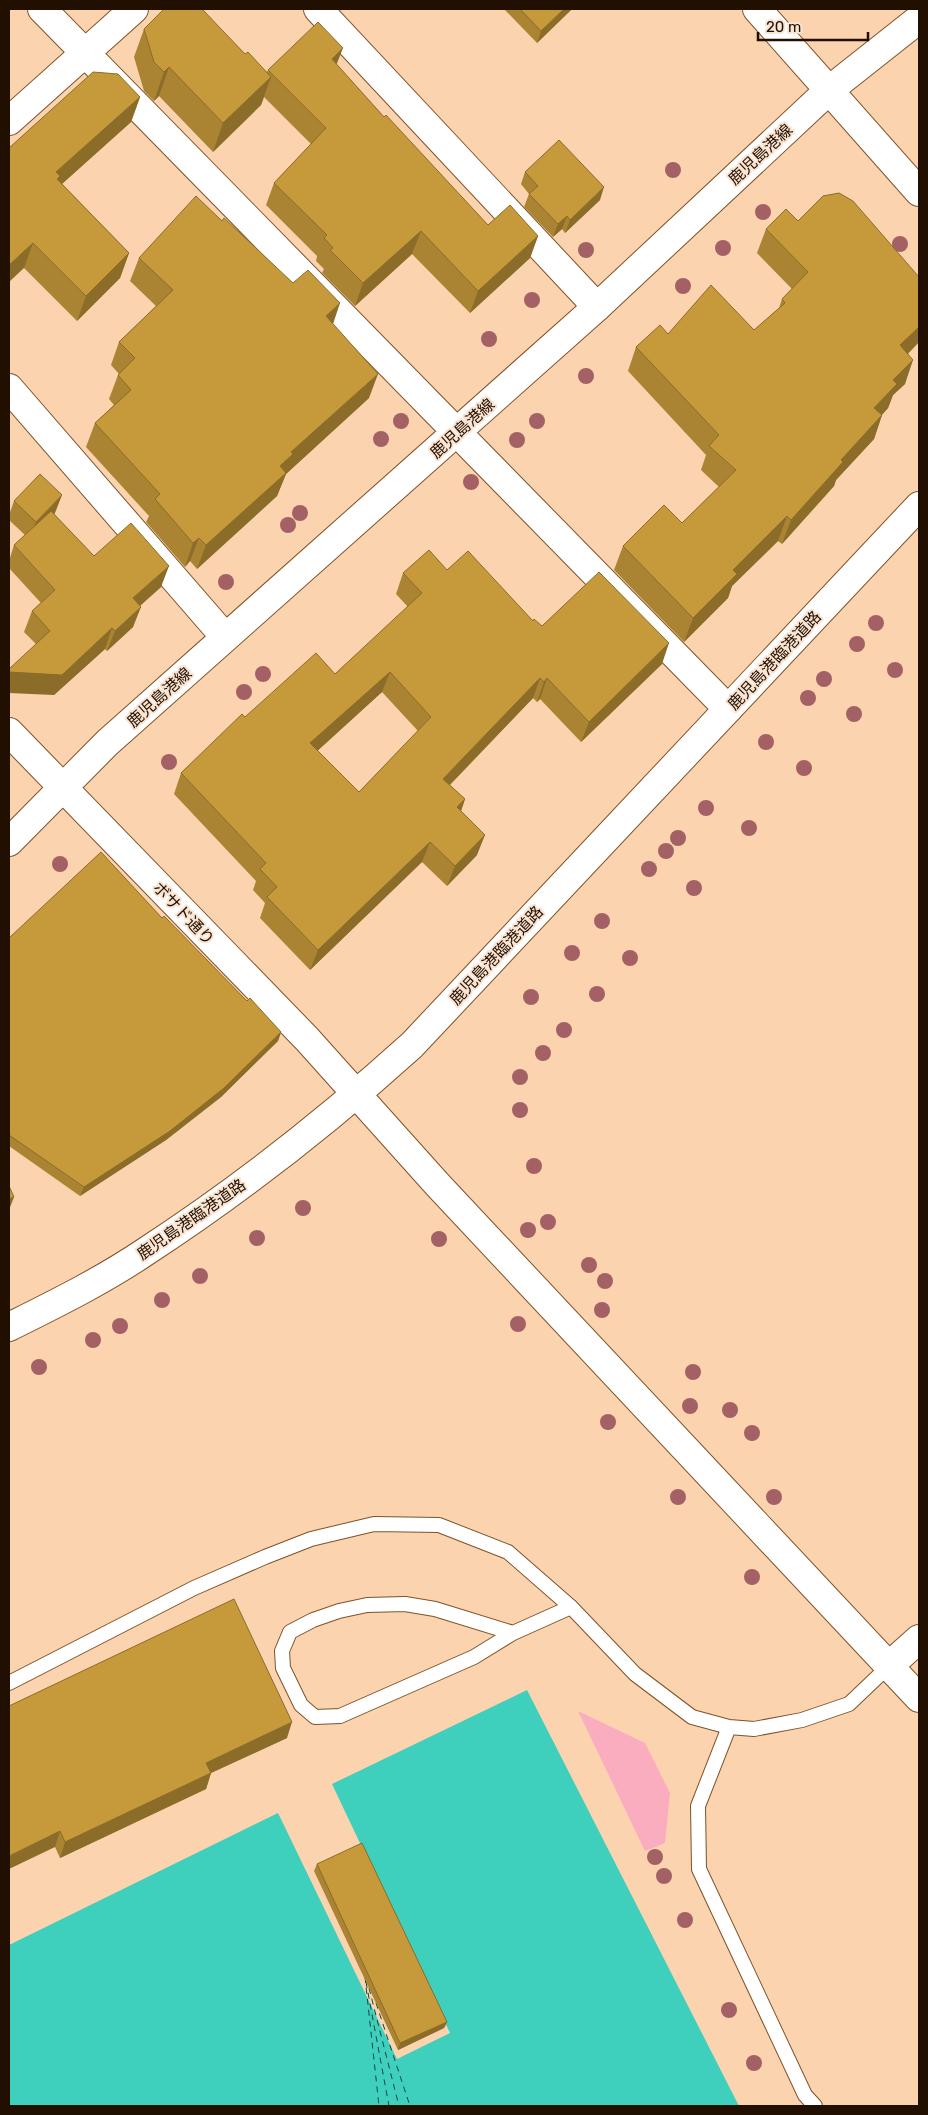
<svg xmlns="http://www.w3.org/2000/svg" width="928" height="2115" viewBox="0 0 928 2115" font-family="Rubik,'Noto Sans JP',sans-serif">
<style>
.green{fill:#fbadc0}
.water{fill:#3fcfbd}
.lines{fill:none;stroke-linecap:round;stroke-linejoin:round}
.ferry{stroke:#0a4942;stroke-width:1;stroke-dasharray:6 5;stroke-linecap:butt}
.lane-casing{stroke:#7f5328;stroke-width:16}
.street-casing{stroke:#7f5328;stroke-width:30}
.secondary-casing{stroke:#7f5328;stroke-width:30}
.lane{stroke:#fff;stroke-width:14}
.street{stroke:#fff;stroke-width:28}
.secondary{stroke:#fff;stroke-width:28}
.tree{fill:#a36065}
.wall{fill:#aa8433;fill-rule:evenodd}
.shaded-wall{fill:#8b6c29}
.building{fill:#c69a3b;stroke:#8b6c29;fill-rule:evenodd}
.labels{text-anchor:middle;stroke-width:4;stroke-linejoin:round;paint-order:stroke}
.street-label{font-size:16px;fill:#210f01;stroke:#f9e4d2}
</style>
<rect width="100%" height="100%" fill="#fbd3af"/>
<path class="green" d="M 578,1711 L 645,1743 L 670,1793 L 665,1843 L 645,1851 Z"/>
<path class="water" d="M 527,1690 L 739,2106 L 9,2106 L 9,1945 L 278,1813 L 397,2059 L 450,2033 L 332,1784 Z"/>
<g class="lines">
<path class="ferry" d="M 365,1977 L 379,2106
M 366,1982 L 389,2106
M 369,1988 L 399,2106
M 376,2003 L 410,2106"/>
<defs>
<path id="lane" d="M 513,1633 L 435,1609 L 405,1604 L 367,1605 L 339,1611 L 313,1620 L 290,1632 L 282,1651 L 283,1668 L 301,1705 L 315,1717 L 340,1716 L 474,1657 L 513,1633 L 571,1607
M 9,1683 L 194,1588 L 265,1557 L 311,1539 L 374,1524 L 439,1525 L 508,1552 L 571,1607 L 635,1674 L 692,1717 L 729,1727 L 754,1729 L 802,1720 L 849,1704 L 890,1665
M 729,1727 L 698,1806 L 699,1869 L 805,2095 L 815,2106"/>
<path id="street" d="M 42,9 L 728,709
M 318,9 L 597,307
M 9,121 L 134,9
M 9,388 L 225,637
M 890,1665 L 919,1639"/>
<path id="secondary" d="M 757,9 L 919,192
M 9,732 L 307,1039 L 437,1184 L 919,1698
M 9,842 L 107,743 L 597,307 L 828,91 L 919,19
M 9,1327 C 55,1304 102,1281 145,1252 C 240,1190 329,1120 412,1045 L 919,506"/>
</defs>
<use href="#lane" class="lane-casing"/>
<use href="#street" class="street-casing"/>
<use href="#secondary" class="secondary-casing"/>
<use href="#lane" class="lane"/>
<use href="#street" class="street"/>
<use href="#secondary" class="secondary"/>
</g>
<g class="tree">
<circle cx="673" cy="170" r="8"/>
<circle cx="763" cy="212" r="8"/>
<circle cx="900" cy="244" r="8"/>
<circle cx="723" cy="248" r="8"/>
<circle cx="586" cy="250" r="8"/>
<circle cx="683" cy="286" r="8"/>
<circle cx="532" cy="300" r="8"/>
<circle cx="489" cy="339" r="8"/>
<circle cx="586" cy="376" r="8"/>
<circle cx="401" cy="421" r="8"/>
<circle cx="537" cy="421" r="8"/>
<circle cx="381" cy="439" r="8"/>
<circle cx="517" cy="440" r="8"/>
<circle cx="471" cy="482" r="8"/>
<circle cx="300" cy="513" r="8"/>
<circle cx="288" cy="525" r="8"/>
<circle cx="226" cy="582" r="8"/>
<circle cx="876" cy="623" r="8"/>
<circle cx="857" cy="644" r="8"/>
<circle cx="895" cy="670" r="8"/>
<circle cx="263" cy="674" r="8"/>
<circle cx="824" cy="679" r="8"/>
<circle cx="244" cy="692" r="8"/>
<circle cx="808" cy="698" r="8"/>
<circle cx="854" cy="714" r="8"/>
<circle cx="766" cy="742" r="8"/>
<circle cx="169" cy="762" r="8"/>
<circle cx="804" cy="768" r="8"/>
<circle cx="706" cy="808" r="8"/>
<circle cx="749" cy="828" r="8"/>
<circle cx="678" cy="838" r="8"/>
<circle cx="666" cy="851" r="8"/>
<circle cx="60" cy="864" r="8"/>
<circle cx="649" cy="869" r="8"/>
<circle cx="694" cy="888" r="8"/>
<circle cx="602" cy="921" r="8"/>
<circle cx="572" cy="953" r="8"/>
<circle cx="630" cy="958" r="8"/>
<circle cx="597" cy="994" r="8"/>
<circle cx="531" cy="997" r="8"/>
<circle cx="564" cy="1030" r="8"/>
<circle cx="543" cy="1053" r="8"/>
<circle cx="520" cy="1077" r="8"/>
<circle cx="520" cy="1110" r="8"/>
<circle cx="534" cy="1166" r="8"/>
<circle cx="303" cy="1208" r="8"/>
<circle cx="548" cy="1222" r="8"/>
<circle cx="528" cy="1230" r="8"/>
<circle cx="257" cy="1238" r="8"/>
<circle cx="439" cy="1239" r="8"/>
<circle cx="589" cy="1265" r="8"/>
<circle cx="200" cy="1276" r="8"/>
<circle cx="605" cy="1281" r="8"/>
<circle cx="162" cy="1300" r="8"/>
<circle cx="602" cy="1310" r="8"/>
<circle cx="518" cy="1324" r="8"/>
<circle cx="120" cy="1326" r="8"/>
<circle cx="93" cy="1340" r="8"/>
<circle cx="39" cy="1367" r="8"/>
<circle cx="693" cy="1372" r="8"/>
<circle cx="690" cy="1406" r="8"/>
<circle cx="730" cy="1410" r="8"/>
<circle cx="608" cy="1422" r="8"/>
<circle cx="752" cy="1433" r="8"/>
<circle cx="678" cy="1497" r="8"/>
<circle cx="774" cy="1497" r="8"/>
<circle cx="752" cy="1577" r="8"/>
<circle cx="655" cy="1857" r="8"/>
<circle cx="664" cy="1876" r="8"/>
<circle cx="685" cy="1920" r="8"/>
<circle cx="729" cy="2010" r="8"/>
<circle cx="754" cy="2063" r="8"/>
</g>
<path class="wall" d="M 504,9 L 572,9 L 537,43 Z
M 144,29 L 245,54 L 267,72 L 268,70 L 337,65 L 384,117 L 488,225 L 538,236 L 530,258 L 470,313 L 412,254 L 355,306 L 322,273 L 324,269 L 316,261 L 317,256 L 266,205 L 274,183 L 311,144 L 264,97 L 261,105 L 213,152 L 159,96 L 154,101 L 144,91 L 134,57 Z
M 140,97 L 131,122 L 62,184 L 129,253 L 120,278 L 77,321 L 24,268 L 9,148 Z
M 525,172 L 600,200 L 565,233 L 562,229 L 553,237 L 524,207 L 529,194 L 521,184 Z
M 222,221 L 333,324 L 369,398 L 286,474 L 277,496 L 197,569 L 190,561 L 185,567 L 146,522 L 149,516 L 86,447 L 95,423 L 114,405 L 109,399 L 118,375 L 119,374 L 111,365 L 119,342 L 156,306 L 130,281 L 139,258 Z
M 798,221 L 919,277 L 919,342 L 908,354 L 905,384 L 893,395 L 888,408 L 882,415 L 874,439 L 836,480 L 834,486 L 782,544 L 778,541 L 732,586 L 728,598 L 684,642 L 614,570 L 623,546 L 682,523 L 719,487 L 701,470 L 706,455 L 628,371 L 636,347 L 668,334 L 754,330 L 779,308 L 782,299 L 792,289 L 757,253 L 766,229 Z
M 14,501 L 55,513 L 54,514 L 94,556 L 161,587 L 140,606 L 133,627 L 107,651 L 105,649 L 54,695 L 36,644 L 24,632 L 32,611 L 41,603 L 9,568 L 9,561 L 14,545 L 25,535 L 9,520 L 9,515 Z
M 447,570 L 542,626 L 662,664 L 581,742 L 540,699 L 537,702 L 533,698 L 450,785 L 465,799 L 461,811 L 477,855 L 447,886 L 422,862 L 310,970 L 260,918 L 265,903 L 253,890 L 256,881 L 174,794 L 181,773 L 245,717 L 335,674 L 408,607 L 396,594 L 403,573 ZM 382,692 L 418,731 L 359,792 L 317,751 Z
M 162,918 L 247,1001 L 281,1032 L 278,1041 L 221,1097 L 166,1140 L 80,1196 L 9,1146 L 9,938 Z
M 9,1706 L 287,1738 L 211,1773 L 206,1789 L 60,1858 L 55,1847 Z
M 317,1864 L 447,2022 L 444,2028 L 398,2050 L 314,1871 Z"/>
<path class="shaded-wall" d="M 564,9 L 572,9 L 537,43 L 541,31 Z
M 343,48 L 334,71 L 332,59 Z
M 169,67 L 159,96 L 154,101 L 164,72 Z
M 271,77 L 261,105 L 213,152 L 223,123 Z
M 140,97 L 131,122 L 54,191 L 56,172 Z
M 604,187 L 600,200 L 565,233 L 570,220 Z
M 567,216 L 562,229 L 553,237 L 558,224 Z
M 421,231 L 412,254 L 355,306 L 363,283 Z
M 538,236 L 530,258 L 470,313 L 478,291 Z
M 33,243 L 24,268 L 9,282 L 9,265 Z
M 129,253 L 120,278 L 77,321 L 86,296 Z
M 340,303 L 332,327 L 326,316 Z
M 919,327 L 919,342 L 891,370 L 900,345 Z
M 913,360 L 905,384 L 893,395 L 888,408 L 866,432 L 874,408 L 893,380 Z
M 378,374 L 369,398 L 286,474 L 277,496 L 197,569 L 206,545 L 280,466 L 291,452 Z
M 882,415 L 874,439 L 836,480 L 834,486 L 782,544 L 791,520 L 841,460 Z
M 62,495 L 55,513 L 29,540 L 36,522 Z
M 787,516 L 778,541 L 732,586 L 728,598 L 684,642 L 693,618 L 733,570 Z
M 199,538 L 190,561 L 185,567 L 193,543 Z
M 169,566 L 161,587 L 125,619 L 133,598 Z
M 141,607 L 133,627 L 107,651 L 115,631 Z
M 112,628 L 105,649 L 54,695 L 9,693 L 9,672 Z
M 669,643 L 662,664 L 581,742 L 589,722 Z
M 390,672 L 382,692 L 303,764 L 310,743 Z
M 540,678 L 533,698 L 436,799 L 443,779 Z
M 547,678 L 540,699 L 537,702 L 544,682 Z
M 465,799 L 458,820 L 457,807 Z
M 485,835 L 477,855 L 447,886 L 455,866 Z
M 430,842 L 422,862 L 310,970 L 318,950 Z
M 281,1032 L 278,1041 L 221,1097 L 166,1140 L 80,1196 L 84,1187 Z
M 14,1197 L 9,1210 L 9,1199 Z
M 292,1722 L 287,1738 L 200,1778 L 206,1763 Z
M 211,1773 L 206,1789 L 60,1858 L 65,1842 Z
M 60,1831 L 55,1847 L 9,1869 L 9,1856 Z
M 447,2022 L 444,2028 L 398,2050 L 400,2043 Z"/>
<path class="building" d="M 164,9 L 202,9 L 245,54 L 248,52 L 271,77 L 223,123 L 169,67 L 164,72 L 154,62 L 144,29 Z
M 520,9 L 564,9 L 541,31 Z
M 318,22 L 343,48 L 332,59 L 384,117 L 386,115 L 488,225 L 510,205 L 538,236 L 478,291 L 421,231 L 363,283 L 330,250 L 333,248 L 324,238 L 327,235 L 274,183 L 326,128 L 268,70 Z
M 93,72 L 118,74 L 140,97 L 56,172 L 60,176 L 57,179 L 129,253 L 86,296 L 33,243 L 9,265 L 9,148 Z
M 559,140 L 604,187 L 570,220 L 567,216 L 558,224 L 529,194 L 538,186 L 525,172 Z
M 839,193 L 853,201 L 919,277 L 919,327 L 900,345 L 913,360 L 893,380 L 897,384 L 874,408 L 882,415 L 841,460 L 843,462 L 791,520 L 787,516 L 733,570 L 737,574 L 693,618 L 623,546 L 664,505 L 682,523 L 736,470 L 709,446 L 719,435 L 636,347 L 660,325 L 668,334 L 711,285 L 754,330 L 785,303 L 782,299 L 808,272 L 766,229 L 786,209 L 798,221 L 823,196 Z
M 196,196 L 222,221 L 224,218 L 293,283 L 308,270 L 340,303 L 326,316 L 378,374 L 291,452 L 293,454 L 280,466 L 286,473 L 206,545 L 199,538 L 193,543 L 155,499 L 160,494 L 95,423 L 131,390 L 118,375 L 135,358 L 119,342 L 173,290 L 139,258 Z
M 40,474 L 62,495 L 36,522 L 14,501 Z
M 51,511 L 94,556 L 131,523 L 169,566 L 133,598 L 141,607 L 115,631 L 112,628 L 62,675 L 9,672 L 9,669 L 50,631 L 32,611 L 55,590 L 14,545 Z
M 429,550 L 447,570 L 468,551 L 533,621 L 534,619 L 542,626 L 599,572 L 669,643 L 589,722 L 547,678 L 544,682 L 540,678 L 443,779 L 465,799 L 457,807 L 485,835 L 455,866 L 430,842 L 318,950 L 267,897 L 277,887 L 260,869 L 266,863 L 181,773 L 242,714 L 245,717 L 316,653 L 335,674 L 422,593 L 403,573 ZM 390,672 L 431,717 L 359,792 L 310,743 Z
M 101,852 L 162,918 L 164,916 L 247,1001 L 250,998 L 281,1032 L 224,1088 L 170,1131 L 84,1187 L 9,1135 L 9,938 Z
M 9,1186 L 14,1197 L 9,1199 Z
M 234,1599 L 292,1722 L 206,1763 L 211,1773 L 65,1842 L 60,1831 L 9,1856 L 9,1706 Z
M 362,1843 L 447,2022 L 400,2043 L 317,1864 Z"/>
<g class="labels">
<g class="street-label">
<text transform="translate(760 154) rotate(-43)" y="6">鹿児島港線</text>
<text transform="translate(462 428) rotate(-42)" y="6">鹿児島港線</text>
<text transform="translate(774 660) rotate(-47)" y="6">鹿児島港臨港道路</text>
<text transform="translate(159 697) rotate(-42)" y="6">鹿児島港線</text>
<text transform="translate(184 913) rotate(46)" y="6">ボサド通り</text>
<text transform="translate(496 955) rotate(-47)" y="6">鹿児島港臨港道路</text>
<text transform="translate(191 1219) rotate(-35)" y="6">鹿児島港臨港道路</text>
</g>
</g>
<rect width="928" height="2115" fill="none" stroke="#210f01" stroke-width="20"/>
<path d="M758 32v8h110v-8" fill="none" stroke="#210f01" stroke-width="2.5"/>
<text x="766" y="32" font-size="15" fill="#210f01" stroke="#f9e4d2" stroke-width="4" paint-order="stroke">20 m</text>
</svg>
